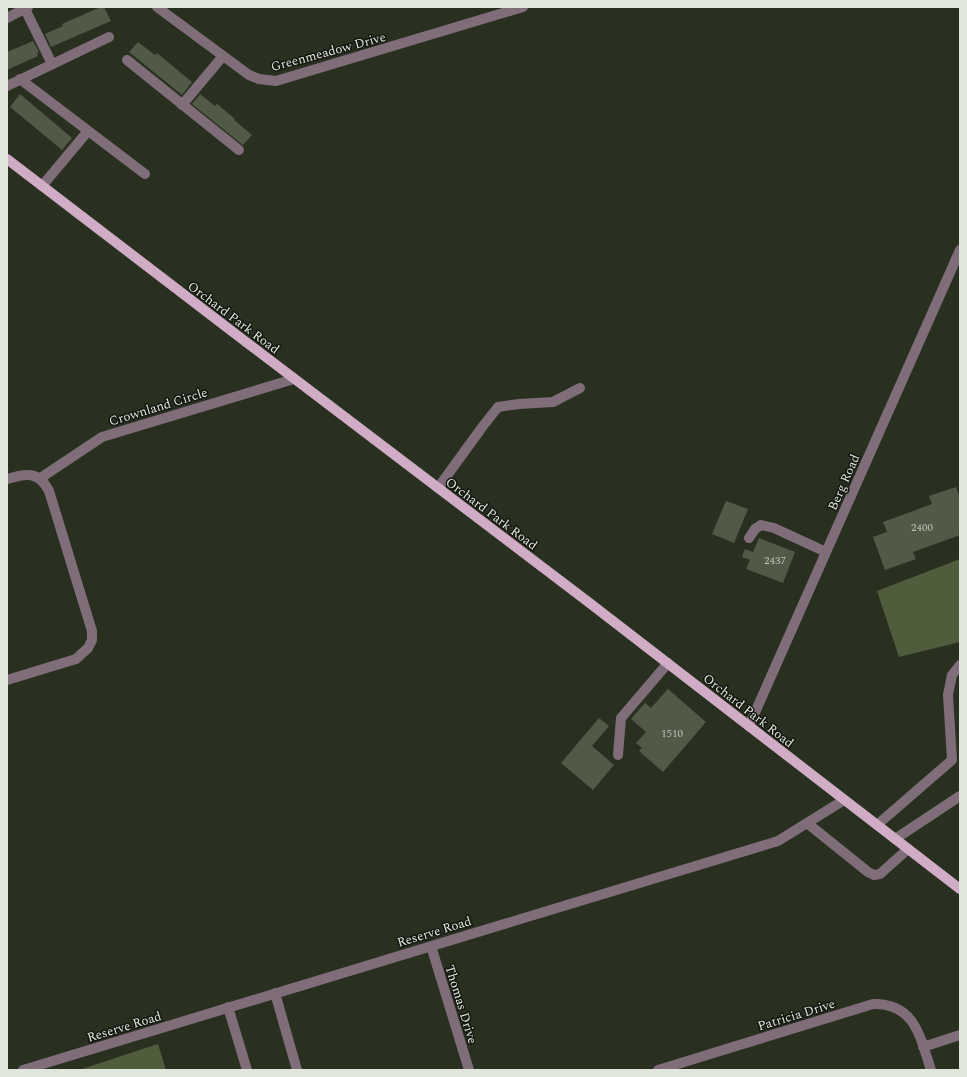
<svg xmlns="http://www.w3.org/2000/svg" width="967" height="1077" viewBox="0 0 967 1077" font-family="Spectral,serif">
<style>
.green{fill:#4f5d3c}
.building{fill:#515947}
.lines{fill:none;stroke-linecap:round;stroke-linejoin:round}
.minor{stroke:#7f6d79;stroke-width:10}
.major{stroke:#d0acc6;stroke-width:10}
.labels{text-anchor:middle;stroke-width:3;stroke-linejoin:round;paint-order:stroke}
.number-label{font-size:11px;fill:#bdc3b7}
.street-label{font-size:13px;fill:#e1e6dc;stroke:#141710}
</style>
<rect width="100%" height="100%" fill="#293020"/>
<path class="green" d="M 960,559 L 960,642 L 899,657 L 877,591 Z
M 158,1044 L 166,1070 L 79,1070 Z"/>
<path class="building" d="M 101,7 L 104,7 L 111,21 L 51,47 L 45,34 L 63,26 L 62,24 Z
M 33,41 L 39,52 L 37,53 L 38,56 L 7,70 L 7,52 Z
M 138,42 L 155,55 L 157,53 L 192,82 L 182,95 L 129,52 Z
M 20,94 L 72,138 L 62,150 L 10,107 Z
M 200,94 L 215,106 L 217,104 L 235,119 L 234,120 L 252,135 L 243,145 L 192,104 Z
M 956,487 L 960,498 L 960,535 L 913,552 L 916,559 L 885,570 L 873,537 L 887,532 L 883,522 L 932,504 L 929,496 Z
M 726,501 L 748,509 L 734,543 L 712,534 Z
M 759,538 L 795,552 L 783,583 L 746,569 L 750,560 L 742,557 L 745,549 L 753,552 Z
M 668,689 L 706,722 L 663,772 L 639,751 L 642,748 L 636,743 L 646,732 L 631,719 L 645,703 L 651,708 Z
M 599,718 L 609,726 L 592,746 L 614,765 L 593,790 L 561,763 Z"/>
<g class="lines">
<path class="minor" d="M 157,7 L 249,75 L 259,79 L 276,81 L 523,7
M 25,9 L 52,64
M 7,18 L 28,7
M 127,60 L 239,150
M 20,79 L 145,174
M 7,86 L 109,37
M 182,105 L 223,56
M 42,186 L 88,131
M 7,479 C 26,473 39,471 49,491 L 92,631 L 92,640 L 88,648 L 76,659 L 7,680
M 39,479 L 102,437 L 294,379
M 438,488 L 483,426 L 498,407 L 519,404 L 553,402 L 580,388
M 749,538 L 755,529 L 761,525 L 774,528 L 826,552
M 749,726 L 960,250
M 618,755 L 621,718 L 668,663
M 807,823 L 868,872 L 874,875 L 880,874 L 908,849
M 877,825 L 952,760 L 948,695 L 952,675 L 960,665
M 895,839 L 960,796
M 431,946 L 469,1070
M 275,993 L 297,1070
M 228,1007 L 247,1070
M 923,1047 L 960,1035
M 23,1070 L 778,841 L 844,800
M 658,1070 L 873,1004 C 915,1003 920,1037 931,1070"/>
<path class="major" d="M 7,159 L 246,342 L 587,601 L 960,889"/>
</g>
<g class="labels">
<g class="number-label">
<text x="922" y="531">2400</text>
<text x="775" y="564">2437</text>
<text x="672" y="737">1510</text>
</g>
<g class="street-label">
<text transform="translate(328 51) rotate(-15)" y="5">Greenmeadow Drive</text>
<text transform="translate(234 317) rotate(37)" y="5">Orchard Park Road</text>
<text transform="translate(158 406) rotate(-17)" y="5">Crownland Circle</text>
<text transform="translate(843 482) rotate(-66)" y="5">Berg Road</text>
<text transform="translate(492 513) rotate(37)" y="5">Orchard Park Road</text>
<text transform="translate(749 710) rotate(38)" y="5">Orchard Park Road</text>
<text transform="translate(434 931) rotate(-17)" y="5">Reserve Road</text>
<text transform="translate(462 1004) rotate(73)" y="5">Thomas Drive</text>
<text transform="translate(796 1014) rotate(-17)" y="5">Patricia Drive</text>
<text transform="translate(124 1026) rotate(-17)" y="5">Reserve Road</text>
</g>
</g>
<rect width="967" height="1077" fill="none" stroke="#e1e6dc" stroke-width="16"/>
</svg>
